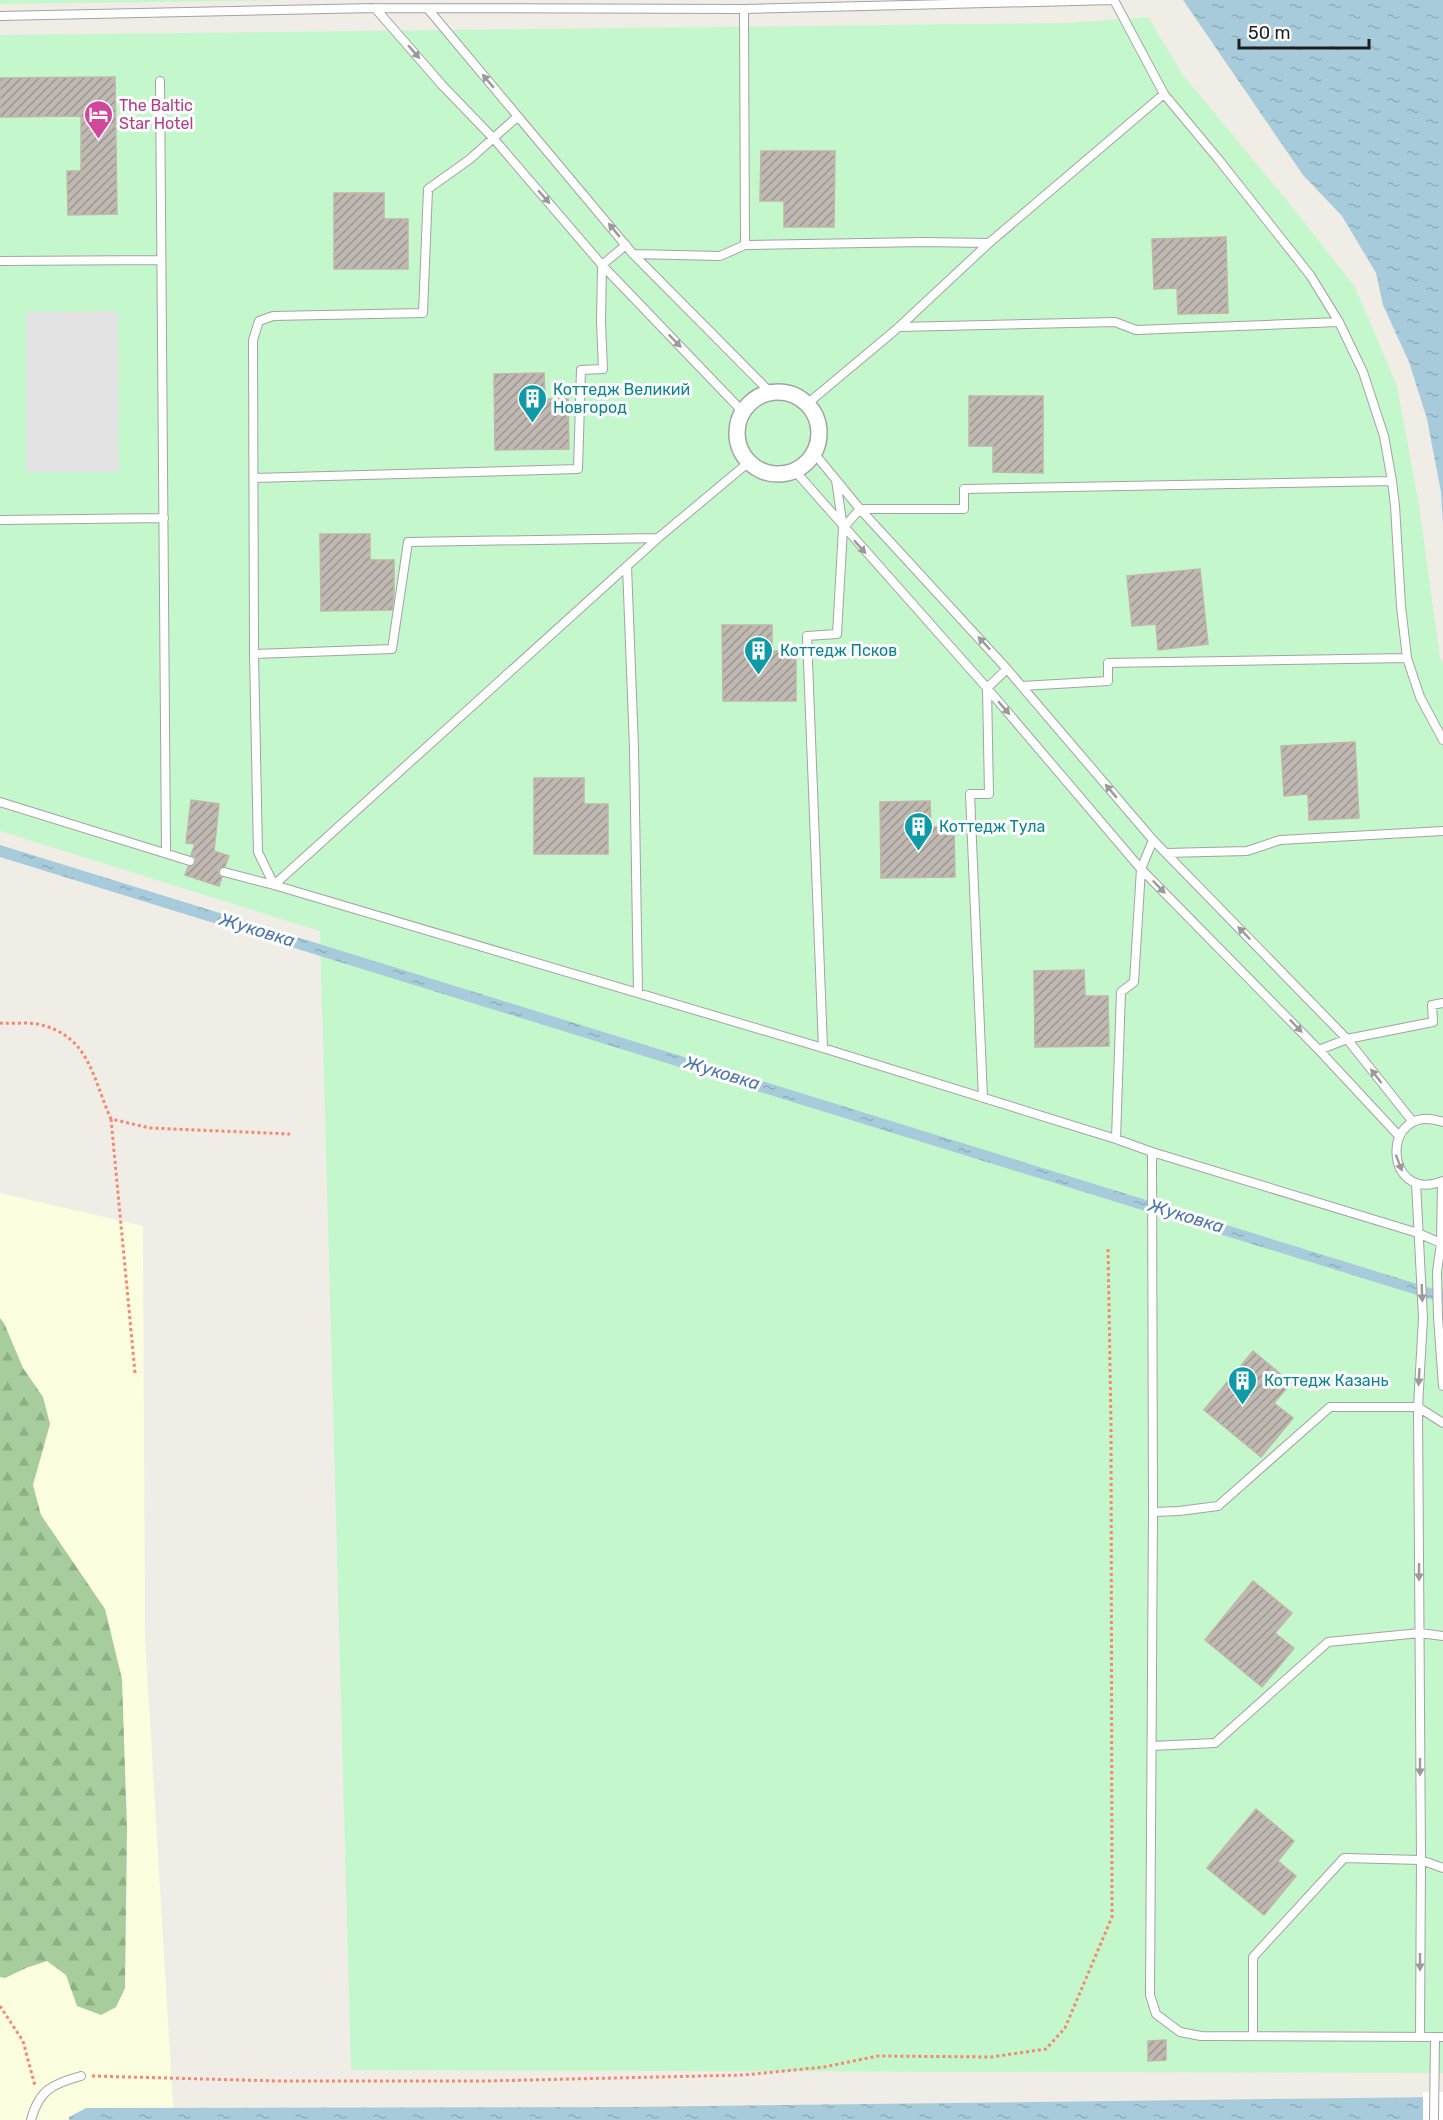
<svg xmlns="http://www.w3.org/2000/svg" width="1443" height="2120" viewBox="0 0 1443 2120" font-family="Rubik,sans-serif">
<style>
.education{fill:#fbfedf}
.forest{fill:url(#forest-firs)}
.park{fill:#c4f8cc}
.parking{fill:#e3e3e3}
.water{fill:url(#water-ripples)}
.pier{fill:#fff}
.building{fill:url(#building-hatch);stroke:#c0b5a8;stroke-width:1.5}
.lines{fill:none;stroke-linecap:round;stroke-linejoin:round}
.lane-casing{stroke:#a3a3a3;stroke-width:10}
.street-casing{stroke:#a3a3a3;stroke-width:18}
.path{stroke:#f58870;stroke-width:3;stroke-dasharray:3 3;stroke-linecap:butt}
.lane{stroke:#fff;stroke-width:8}
.street{stroke:#fff;stroke-width:15}
.oneway{fill:#9a9a9a}
.labels{text-anchor:middle;stroke-width:6;stroke-linejoin:round;paint-order:stroke}
.hotel-label{font-size:16px;fill:#b23c85;stroke:#fff;text-anchor:start}
.culture-label{font-size:16px;fill:#0d838f;stroke:#fff;text-anchor:start}
.water-label{font-size:18px;font-style:italic;fill:#4e75ab;stroke:#fff}
</style>
<defs>
<pattern id="forest-firs" width="22" height="20" patternUnits="userSpaceOnUse" patternTransform="scale(1.5)"><rect width="22" height="20" fill="#a6cd9b"/><path d="M5 1l3.5 6h-7zM16 11l3.5 6h-7z" fill="#8eb085"/></pattern>
<pattern id="water-ripples" width="26" height="14" patternUnits="userSpaceOnUse" patternTransform="scale(1.5)"><rect width="26" height="14" fill="#a7cbdb"/><path d="M2 4q2-2 4 0t4 0M15 11q2-2 4 0t4 0" fill="none" stroke="#8faebc"/></pattern>
<pattern id="building-hatch" width="6" height="6" patternUnits="userSpaceOnUse" patternTransform="scale(1.5)"><rect width="6" height="6" fill="#c0b9b2"/><path d="M-1 1l2-2M0 6l6-6M5 7l2-2" fill="none" stroke="#9b9690"/></pattern>
</defs>
<rect width="100%" height="100%" fill="#efede5"/>
<path class="education" d="M 0,1193 L 143,1226 L 145,1639 L 174,2120 L 0,2120 Z"/>
<path class="forest" d="M 0,1318 L 4,1323 L 23,1368 L 43,1397 L 50,1424 L 33,1485 L 41,1515 L 105,1609 L 122,1679 L 127,1828 L 125,1988 L 116,2007 L 101,2015 L 77,2006 L 66,1975 L 47,1961 L 26,1968 L 5,1978 L 0,1977 Z"/>
<path class="park" d="M 0,0 L 287,0 L 0,4 Z
M 1148,17 L 1183,75 L 1289,203 L 1355,287 L 1397,386 L 1419,505 L 1440,658 L 1443,663 L 1443,2073 L 351,2070 L 320,931 L 0,831 L 0,35 L 1069,23 Z"/>
<path class="parking" d="M 118,311 L 119,472 L 26,472 L 26,312 Z"/>
<path class="water" d="M 1183,0 L 1443,0 L 1443,525 L 1441,492 L 1427,419 L 1409,362 L 1383,305 L 1376,273 L 1342,216 L 1303,175 Z
M 0,845 L 1443,1292 L 1443,1303 L 0,857 Z
M 1443,2097 L 1443,2120 L 69,2120 L 69,2117 L 86,2108 L 628,2107 Z"/>
<path class="pier" d="M 1423,2092 L 1443,2092 L 1443,2120 L 1423,2120 Z"/>
<path class="building" d="M 115,77 L 117,214 L 68,215 L 67,171 L 81,171 L 81,116 L 0,117 L 0,78 Z
M 761,151 L 835,151 L 834,227 L 784,227 L 784,201 L 760,201 Z
M 334,193 L 384,193 L 384,219 L 408,219 L 408,269 L 334,269 Z
M 1226,237 L 1228,313 L 1178,314 L 1177,288 L 1154,289 L 1152,239 Z
M 544,373 L 545,399 L 568,399 L 569,449 L 495,450 L 494,374 Z
M 969,396 L 1043,396 L 1043,473 L 993,472 L 993,446 L 969,446 Z
M 320,534 L 370,534 L 370,560 L 394,560 L 394,593 L 392,610 L 321,611 Z
M 1200,569 L 1208,644 L 1158,650 L 1156,624 L 1132,626 L 1127,576 Z
M 722,625 L 772,625 L 772,651 L 796,651 L 796,701 L 723,701 Z
M 1355,742 L 1359,818 L 1309,820 L 1308,794 L 1284,796 L 1281,746 Z
M 534,778 L 584,778 L 584,804 L 608,804 L 608,854 L 534,854 Z
M 191,800 L 219,804 L 214,851 L 229,856 L 225,866 L 218,870 L 218,874 L 222,877 L 219,886 L 185,875 L 188,867 L 194,866 L 196,862 L 195,857 L 191,855 L 195,844 L 186,843 Z
M 930,801 L 931,827 L 954,827 L 955,877 L 881,878 L 880,802 Z
M 1084,970 L 1085,996 L 1108,996 L 1109,1046 L 1035,1047 L 1034,971 Z
M 1253,1351 L 1291,1383 L 1274,1403 L 1293,1418 L 1261,1457 L 1204,1410 Z
M 1253,1581 L 1292,1613 L 1275,1633 L 1294,1648 L 1262,1687 L 1205,1640 Z
M 1256,1809 L 1294,1841 L 1278,1861 L 1296,1876 L 1264,1915 L 1207,1868 Z
M 1166,2040 L 1166,2060 L 1148,2061 L 1148,2041 Z"/>
<g class="lines">
<defs>
<path id="lane" d="M 1114,0 L 1164,94 L 1219,160 L 1310,275 L 1339,322 L 1363,372 L 1384,436 L 1392,481 L 1395,506 L 1401,606 L 1407,658 L 1420,697 L 1443,740
M 375,8 L 442,85 L 494,139 L 602,265 L 743,412
M 428,9 L 633,254 L 771,393
M 744,9 L 745,245 L 923,242 L 989,243
M 0,16 L 375,8 L 744,9 L 1114,0
M 160,81 L 166,853
M 633,254 L 720,256 L 745,245
M 0,261 L 161,260
M 899,327 L 1115,322 L 1136,330 L 1339,322
M 807,404 L 899,327 L 989,243 L 1164,94
M 814,453 L 860,509 L 1007,669 L 1153,840 L 1347,1039 L 1413,1122
M 795,471 L 987,688 L 1141,869 L 1319,1050 L 1399,1136
M 254,478 L 578,469 L 581,370 L 603,369 L 601,322 L 602,265 L 626,245
M 0,520 L 164,518
M 843,528 L 860,509 L 964,509 L 964,489 L 1392,481
M 627,566 L 634,748 L 638,993
M 254,654 L 392,649 L 408,542 L 658,538
M 1022,686 L 1108,681 L 1108,663 L 1407,658
M 0,802 L 190,861
M 1166,853 L 1247,851 L 1280,840 L 1443,831
M 224,872 L 274,885 L 823,1048 L 1116,1139 L 1152,1152 L 1418,1233 L 1443,1244
M 274,885 L 258,852 L 254,654 L 253,340 L 259,321 L 273,316 L 423,313 L 428,189 L 470,159 L 517,117
M 274,885 L 658,538 L 749,462
M 823,1048 L 807,636 L 837,634 L 843,528 L 836,480
M 1319,1050 L 1347,1039 L 1433,1022 L 1432,1005 L 1443,1003
M 983,1098 L 970,794 L 989,794 L 987,688 L 1007,669
M 1443,1122 C 1380,1100 1382,1205 1443,1181
M 1116,1139 L 1121,992 L 1134,982 L 1141,869 L 1153,840
M 1152,1152 L 1153,1512 L 1150,1995 L 1156,2014 L 1180,2032 L 1201,2036 L 1443,2037
M 1442,1182 L 1441,1243 L 1437,1272 L 1438,1317 L 1443,1386
M 1416,1183 L 1423,1318 L 1418,1407 L 1421,1860 L 1420,2037
M 1153,1512 L 1179,1511 L 1218,1506 L 1330,1407 L 1418,1407 L 1443,1423
M 1152,1746 L 1215,1743 L 1328,1642 L 1420,1633 L 1443,1636
M 1253,2036 L 1253,1957 L 1344,1858 L 1421,1860 L 1443,1868
M 31,2120 C 39,2090 52,2084 81,2076
M 1434,2120 L 1435,2038"/>
<path id="street" d="M737 433a41 41 0 1 1 82 0a41 41 0 1 1-82 0Z"/>
</defs>
<use href="#lane" class="lane-casing"/>
<use href="#street" class="street-casing"/>
<path class="path" d="M 0,1023 C 12,1024 26,1022 38,1024 C 90,1036 92,1077 111,1119 L 150,1128 L 290,1134
M 111,1119 L 135,1373
M 0,2006 L 23,2041 L 35,2086
M 92,2076 L 278,2081 L 486,2081 L 744,2075 L 824,2067 L 878,2056 L 991,2057 L 1046,2049 L 1065,2028 L 1112,1917 L 1111,1424 L 1108,1249"/>
<use href="#lane" class="lane"/>
<use href="#street" class="street"/>
</g>
<defs><path id="oneway-solid" d="M-6-.8H1V-3.2L6.5 0L1 3.2V.8H-6Z" transform="scale(1.5)"/></defs>
<g class="oneway">
<use href="#oneway-solid" transform="translate(414 52) rotate(49)"/>
<use href="#oneway-solid" transform="translate(488 81) rotate(-130)"/>
<use href="#oneway-solid" transform="translate(544 197) rotate(49)"/>
<use href="#oneway-solid" transform="translate(614 230) rotate(-130)"/>
<use href="#oneway-solid" transform="translate(675 341) rotate(46)"/>
<use href="#oneway-solid" transform="translate(860 547) rotate(48)"/>
<use href="#oneway-solid" transform="translate(984 643) rotate(-133)"/>
<use href="#oneway-solid" transform="translate(1004 708) rotate(49)"/>
<use href="#oneway-solid" transform="translate(1111 791) rotate(-130)"/>
<use href="#oneway-solid" transform="translate(1159 887) rotate(46)"/>
<use href="#oneway-solid" transform="translate(1244 933) rotate(-134)"/>
<use href="#oneway-solid" transform="translate(1296 1026) rotate(46)"/>
<use href="#oneway-solid" transform="translate(1376 1076) rotate(-128)"/>
<use href="#oneway-solid" transform="translate(1399 1163) rotate(69)"/>
<use href="#oneway-solid" transform="translate(1422 1293) rotate(88)"/>
<use href="#oneway-solid" transform="translate(1419 1377) rotate(93)"/>
<use href="#oneway-solid" transform="translate(1419 1572) rotate(90)"/>
<use href="#oneway-solid" transform="translate(1420 1767) rotate(90)"/>
<use href="#oneway-solid" transform="translate(1420 1962) rotate(90)"/>
</g>
<defs>
<symbol id="hotel-pin" viewBox="-11 -11 22 30"><path d="M0 17L-7.5 6A9.5 9.5 0 1 1 7.5 6Z" fill="#d1479c" stroke="#fff"/><path d="M-6-4.5h1.5V1H6V5H4.5V3h-9V5H-6ZM-4 0a1.8 1.8 0 1 1 3.6 0ZM.5 0V-2.5h3Q6-2.5 6 0Z" fill="#fff"/></symbol>
<symbol id="building-pin" viewBox="-11 -11 22 30"><path d="M0 17L-7.5 6A9.5 9.5 0 1 1 7.5 6Z" fill="#0f9aa8" stroke="#fff"/><path d="M-4-6H4V6H1V3H-1V6H-4ZM-2.5-4.3h1.7v1.8h-1.7ZM.8-4.3h1.7v1.8H.8ZM-2.5-1h1.7V.8h-1.7ZM.8-1h1.7V.8H.8Z" fill="#fff"/></symbol>
</defs>
<g fill-rule="evenodd">
<use href="#hotel-pin" x="82" y="98" width="33" height="45"/>
<use href="#building-pin" x="516" y="382" width="33" height="45"/>
<use href="#building-pin" x="742" y="634" width="33" height="45"/>
<use href="#building-pin" x="902" y="810" width="33" height="45"/>
<use href="#building-pin" x="1226" y="1364" width="33" height="45"/>
</g>
<g class="labels">
<g class="hotel-label">
<text x="119" y="111">The Baltic<tspan x="119" dy="18">Star Hotel</tspan></text>
</g>
<g class="culture-label">
<text x="553" y="395">Коттедж Великий<tspan x="553" dy="18">Новгород</tspan></text>
<text x="780" y="656">Коттедж Псков</text>
<text x="939" y="832">Коттедж Тула</text>
<text x="1264" y="1386">Коттедж Казань</text>
</g>
<g class="water-label">
<text transform="translate(257 930) rotate(17)" y="6">Жуковка</text>
<text transform="translate(722 1073) rotate(17)" y="6">Жуковка</text>
<text transform="translate(1186 1216) rotate(17)" y="6">Жуковка</text>
</g>
</g>
<path d="M1239 39v9h130v-9" fill="none" stroke="#1f1f1f" stroke-width="3"/>
<text x="1248" y="39" font-size="18" fill="#1f1f1f" stroke="#ffffff" stroke-width="4.5" paint-order="stroke">50 m</text>
</svg>
